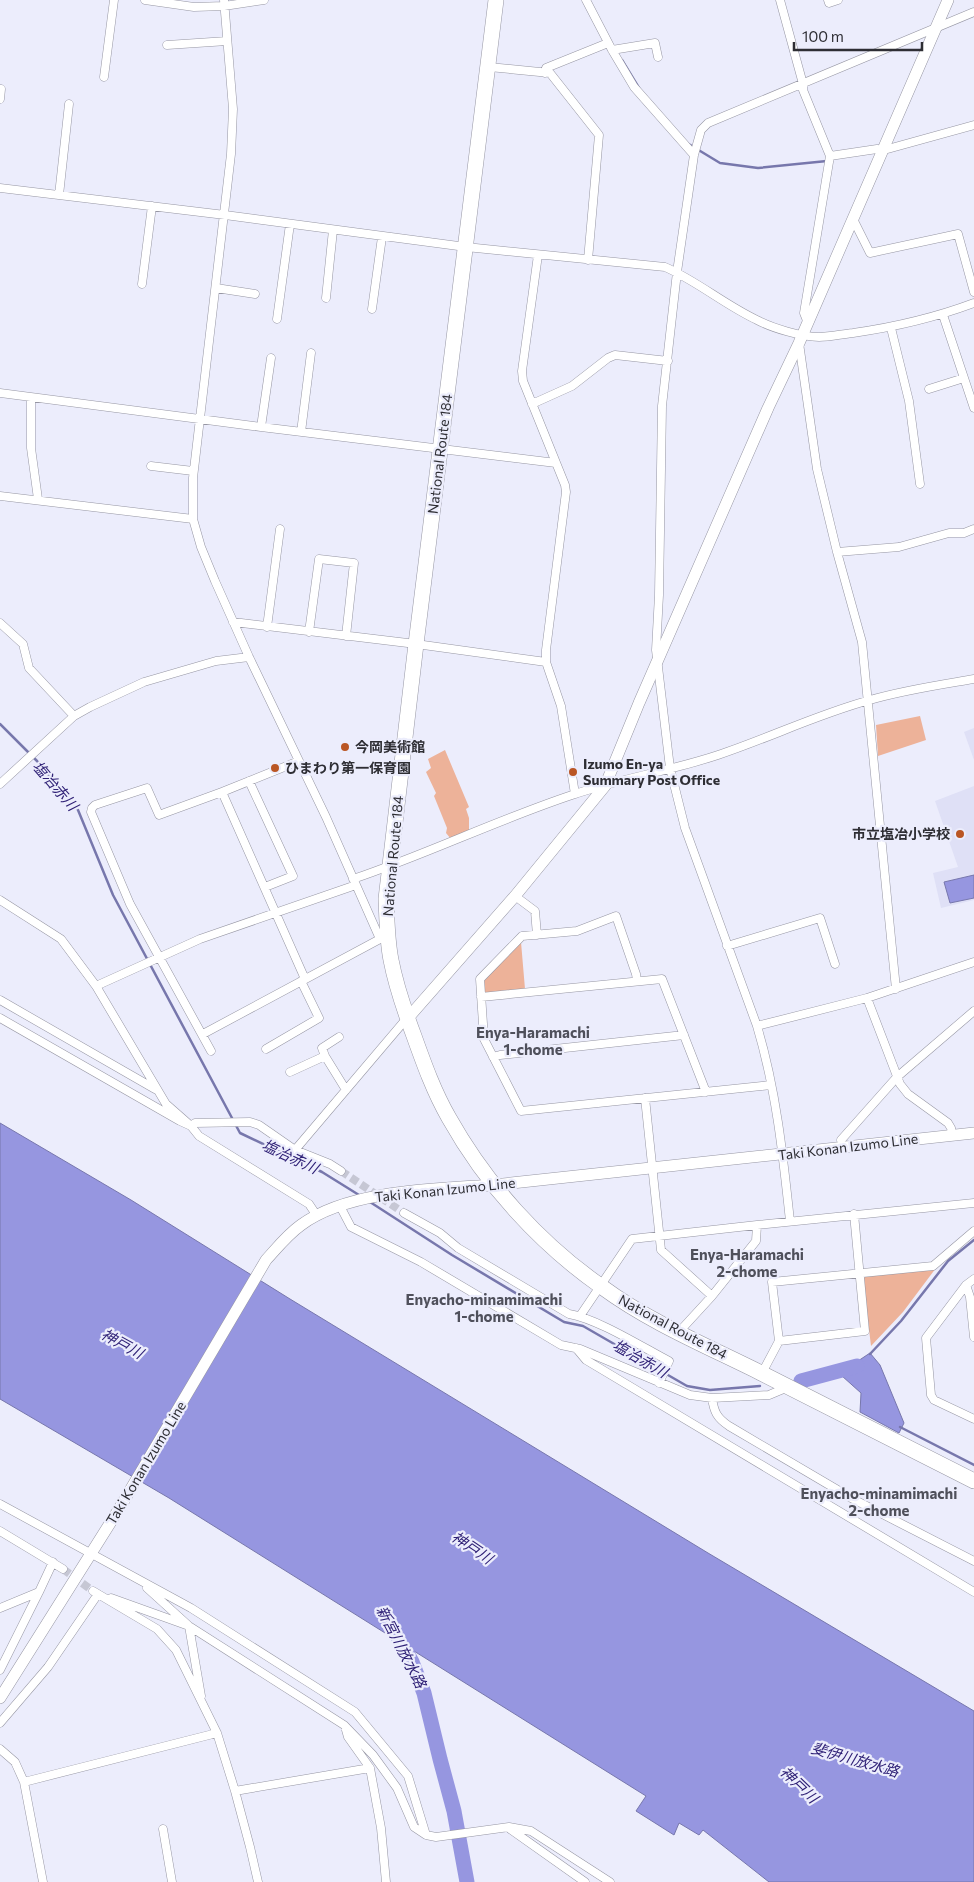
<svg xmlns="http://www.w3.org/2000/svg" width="974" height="1882" viewBox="0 0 974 1882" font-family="Commissioner,'Noto Sans JP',sans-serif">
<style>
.built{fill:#dfe0f6}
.green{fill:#edb299}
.water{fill:#9696e0;stroke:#7777ac}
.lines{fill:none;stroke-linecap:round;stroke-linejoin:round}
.stream{stroke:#7777ac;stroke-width:2.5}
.river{stroke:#9696e0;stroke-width:15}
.street-tunnel{stroke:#c6c7d4;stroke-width:8;stroke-dasharray:8 4;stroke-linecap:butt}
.street-casing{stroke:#9696a3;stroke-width:9}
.secondary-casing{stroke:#9696a3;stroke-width:12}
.highway-casing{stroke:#9696a3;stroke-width:16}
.street{stroke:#fff;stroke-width:8}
.secondary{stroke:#fff;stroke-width:11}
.highway{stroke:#fff;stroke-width:15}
.poi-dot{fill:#ba5624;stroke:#ecedfc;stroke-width:2}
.labels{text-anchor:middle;stroke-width:4.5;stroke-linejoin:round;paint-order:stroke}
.street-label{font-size:14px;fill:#2e2e34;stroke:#ecedfc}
.poi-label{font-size:14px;font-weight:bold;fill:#2e2e34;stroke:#ecedfc;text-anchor:start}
.water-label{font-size:15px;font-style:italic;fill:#302277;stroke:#ecedfc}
.neighbourhood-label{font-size:15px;font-weight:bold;fill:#4f505b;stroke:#ecedfc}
</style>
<rect width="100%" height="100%" fill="#ecedfc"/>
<path class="built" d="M 974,728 L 974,760 L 964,732 Z
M 974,786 L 974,900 L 941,908 L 933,873 L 958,867 L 935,801 Z"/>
<path class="green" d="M 920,716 L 926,740 L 878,756 L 876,725 Z
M 445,750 L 469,807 L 466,809 L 469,818 L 469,832 L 451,839 L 446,833 L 447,828 L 434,796 L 436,793 L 426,772 L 431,768 L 428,759 Z
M 521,942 L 525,989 L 487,993 L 484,991 L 483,979 Z
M 936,1268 L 903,1312 L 871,1346 L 863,1279 L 866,1276 Z"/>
<path class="water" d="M 974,875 L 974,898 L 950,903 L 944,882 Z
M 0,1123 L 131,1200 L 290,1299 L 708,1553 L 974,1711 L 974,1882 L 769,1882 L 703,1830 L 699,1835 L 679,1823 L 674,1835 L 636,1811 L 646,1796 L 169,1498 L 0,1399 Z
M 870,1353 L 880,1365 L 904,1423 L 899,1433 L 860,1412 L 861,1393 L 842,1376 L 837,1368 L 858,1361 Z"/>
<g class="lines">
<path class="stream" d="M 622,60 L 639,88
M 687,143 L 720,163 L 758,168 L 827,161
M 0,724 L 37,761 L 78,810 L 113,895 L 240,1133 L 322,1172 L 359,1195
M 370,1202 L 452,1255 L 564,1322 L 583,1326 L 687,1386 L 710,1390 L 760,1386
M 870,1354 L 901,1321 L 948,1261 L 974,1240
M 900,1427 L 974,1465"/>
<path class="river" d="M 801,1381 L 857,1366
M 393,1628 L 412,1662 L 424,1693 L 440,1759 L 454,1811 L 467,1882"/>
<path class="street-tunnel" d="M 341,1171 L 404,1213
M 63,1569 L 93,1591"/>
<defs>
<path id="street" d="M 145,0 L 194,7 L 224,6 L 264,0
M 224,0 L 233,109 L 231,154 L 193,478 L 193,519 L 201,547 L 215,581 L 249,657 L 326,817 L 380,939 L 388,939
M 586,0 L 612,50 L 634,87 L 694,155
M 780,0 L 803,84 L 803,90 L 830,156 L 804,313 L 808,323
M 828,0 L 829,3 L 838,0
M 167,45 L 227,41
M 612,50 L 655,43 L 658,57
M 489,67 L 550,73 L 599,135 L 588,260
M 545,73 L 546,68 L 608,43
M 104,77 L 114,0
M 0,99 L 1,89
M 830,156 L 877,149 L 884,150 L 974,125
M 0,188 L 225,215 L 466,247 L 665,267 C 697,281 725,305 757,320 C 772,328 802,337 819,337 C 830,337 842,334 853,333 C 895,327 934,318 974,303
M 59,195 L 69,104
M 853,219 L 870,253 L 958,234 L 974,292
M 142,284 L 152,206
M 216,288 L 255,294
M 326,298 L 333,230
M 372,309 L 382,237
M 943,315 L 974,408
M 277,319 L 290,224
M 891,328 L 909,401 L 920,484
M 799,343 L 817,469 L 837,552 L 862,642 L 896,989
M 929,389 L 964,378
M 0,393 L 261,427 L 556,463
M 31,397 L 31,448 L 38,499
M 532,404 L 572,386 L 608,358 L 615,355 L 668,361
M 261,427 L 271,358
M 301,432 L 311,353
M 151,466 L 193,471
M 0,496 L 193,519
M 837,552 L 899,547 L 949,533 L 964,533 L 974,529
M 233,622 L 416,644 L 546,662 L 546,650 L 566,492 L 565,485 L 523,381 L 522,371 L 538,255
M 0,623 L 23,644 L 29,668 L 74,716
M 267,627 L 280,529
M 309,632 L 319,559 L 354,563 L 346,636
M 546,662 L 561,706 L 575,794
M 299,761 L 222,792 L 305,979
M 249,781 L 293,876 L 265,887
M 0,784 L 74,716 L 90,707 L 144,682 L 216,661 L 249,657
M 353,879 C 427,854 497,820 572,795 C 619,779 670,771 718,755 C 769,738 818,714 870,700 C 904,690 939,685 974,679
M 515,896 L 535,911 L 537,935
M 0,900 L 61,939 L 96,986 L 166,1104 L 191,1126 L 199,1136 L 309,1204 L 317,1216
M 727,946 L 820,918 L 835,964
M 637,980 L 636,974 L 616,916 L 577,931 L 522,936 L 480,979 L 484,1039 L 521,1111 L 771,1085
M 96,986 L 200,939 L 356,885
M 481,997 L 662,979 L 706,1092
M 867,998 L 900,1084 L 908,1094 L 948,1123 L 951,1128 L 952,1135
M 0,1000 L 155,1089
M 0,1018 L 180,1121 L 191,1126 L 195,1123 L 250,1122 L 259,1125 L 295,1150 L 330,1164 L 341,1171
M 757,1026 L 867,998 L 974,962
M 203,1034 L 380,939
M 266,1049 L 319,1018 L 301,981
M 211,1051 L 130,904 L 91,812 L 92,808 L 95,805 L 147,788 L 159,815 L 222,792
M 325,1056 L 322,1048 L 339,1037
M 493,1057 L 500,1055 L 684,1035
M 290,1072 L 325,1056 L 346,1090
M 645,1098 L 661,1250 L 712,1296
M 841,1140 L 897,1077 L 974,1011
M 295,1150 L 407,1018
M 340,1206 L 351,1227 L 421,1262 L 561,1345 L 580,1349 L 690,1395 L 712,1398 L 769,1395 L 788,1387
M 404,1213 L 440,1233 L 458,1248 L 569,1314 C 598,1319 642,1347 669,1361 L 659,1383
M 790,1221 C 783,1155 776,1089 757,1026 L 685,828 L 670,768 L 656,650 L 659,595 L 662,406 L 677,272 L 694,155 L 701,130 L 708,123 L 974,12
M 974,1279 L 966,1285 L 926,1338 L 931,1395 L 934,1400 L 974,1419
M 966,1285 L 970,1297 L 974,1337
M 580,1316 L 632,1239 L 757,1225 L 974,1203
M 678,1333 L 712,1296 L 756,1241 L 757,1225
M 779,1341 L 865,1331 L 854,1214
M 576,1348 L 586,1360 L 974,1592
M 762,1373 L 779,1341 L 772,1282 L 933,1266 L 974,1231
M 712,1398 C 714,1412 717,1418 729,1426 L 853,1499 L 974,1561
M 0,1504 L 191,1608 L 355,1712 L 408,1776 L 426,1835 L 436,1837 L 509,1827 L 531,1831 L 610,1882
M 0,1531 L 63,1569
M 147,1588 L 189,1626 L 344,1725 L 373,1755 L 397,1788 L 414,1827 L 426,1835
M 93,1591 L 157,1629 L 176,1650 L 217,1733 L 235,1791 L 250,1847 L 258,1882
M 111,1598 L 189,1626 L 201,1696
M 0,1608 L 39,1592 L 53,1562
M 0,1670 L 39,1592
M 0,1723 L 48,1667 L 98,1594
M 346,1730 L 348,1737 L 370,1768
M 0,1749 L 15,1762 L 24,1782 L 43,1882
M 24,1782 L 217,1733
M 235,1791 L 370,1768 L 381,1828 L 386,1882
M 163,1829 L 172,1882
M 510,1829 L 585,1882"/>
<path id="secondary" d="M 408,1018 L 515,896 L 605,786 L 639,703 L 768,408 L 799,343 L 948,0
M 0,1698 L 119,1509 L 266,1260 C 277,1248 287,1235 301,1225 C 348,1190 436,1189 493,1185 L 974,1133"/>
<path id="highway" d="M 496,0 L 416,644 L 386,899 C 387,919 387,940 391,960 C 396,986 405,1012 414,1036 C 424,1064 434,1092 449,1118 C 486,1184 539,1243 602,1287 C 651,1323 707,1346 761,1373 C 832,1409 903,1445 974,1481"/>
</defs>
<use href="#street" class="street-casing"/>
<use href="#secondary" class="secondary-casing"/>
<use href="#highway" class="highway-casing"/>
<use href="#street" class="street"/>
<use href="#secondary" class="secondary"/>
<use href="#highway" class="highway"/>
</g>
<g class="poi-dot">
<circle cx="345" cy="747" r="5"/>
<circle cx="275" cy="768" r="5"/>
<circle cx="573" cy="772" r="5"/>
<circle cx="960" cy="834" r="5"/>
</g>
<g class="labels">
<g class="street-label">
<text transform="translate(440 454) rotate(-83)" y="5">National Route 184</text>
<text transform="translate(393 856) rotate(-85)" y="5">National Route 184</text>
<text transform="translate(848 1147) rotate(-7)" y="5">Taki Konan Izumo Line</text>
<text transform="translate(445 1190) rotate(-6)" y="5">Taki Konan Izumo Line</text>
<text transform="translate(673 1327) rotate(28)" y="5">National Route 184</text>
<text transform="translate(146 1463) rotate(-59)" y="5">Taki Konan Izumo Line</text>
</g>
<g class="poi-label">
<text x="355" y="752">今岡美術館</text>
<text x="583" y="769">Izumo En-ya<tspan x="583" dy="16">Summary Post Office</tspan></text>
<text x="285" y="773">ひまわり第一保育園</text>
<text x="950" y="839" text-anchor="end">市立塩冶小学校</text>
</g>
<g class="water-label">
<text transform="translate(55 786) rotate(49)" y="5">塩冶赤川</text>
<text transform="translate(290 1157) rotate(25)" y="5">塩冶赤川</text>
<text transform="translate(122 1344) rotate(29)" y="5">神戸川</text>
<text transform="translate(640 1359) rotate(30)" y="5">塩冶赤川</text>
<text transform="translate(472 1548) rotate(34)" y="5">神戸川</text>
<text transform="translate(401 1647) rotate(63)" y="5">新宮川放水路</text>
<text transform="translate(855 1760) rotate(16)" y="5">斐伊川放水路</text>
<text transform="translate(799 1785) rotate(44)" y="5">神戸川</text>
</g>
<g class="neighbourhood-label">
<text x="533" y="1038">Enya-Haramachi<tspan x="533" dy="17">1-chome</tspan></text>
<text x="747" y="1260">Enya-Haramachi<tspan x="747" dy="17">2-chome</tspan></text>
<text x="484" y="1305">Enyacho-minamimachi<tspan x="484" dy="17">1-chome</tspan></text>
<text x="879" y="1499">Enyacho-minamimachi<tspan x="879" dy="17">2-chome</tspan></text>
</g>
</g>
<path d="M794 42v8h128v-8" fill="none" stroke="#2e2e34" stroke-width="2.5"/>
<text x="802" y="42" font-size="15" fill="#2e2e34" stroke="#ecedfc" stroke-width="4" paint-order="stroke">100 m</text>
</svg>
